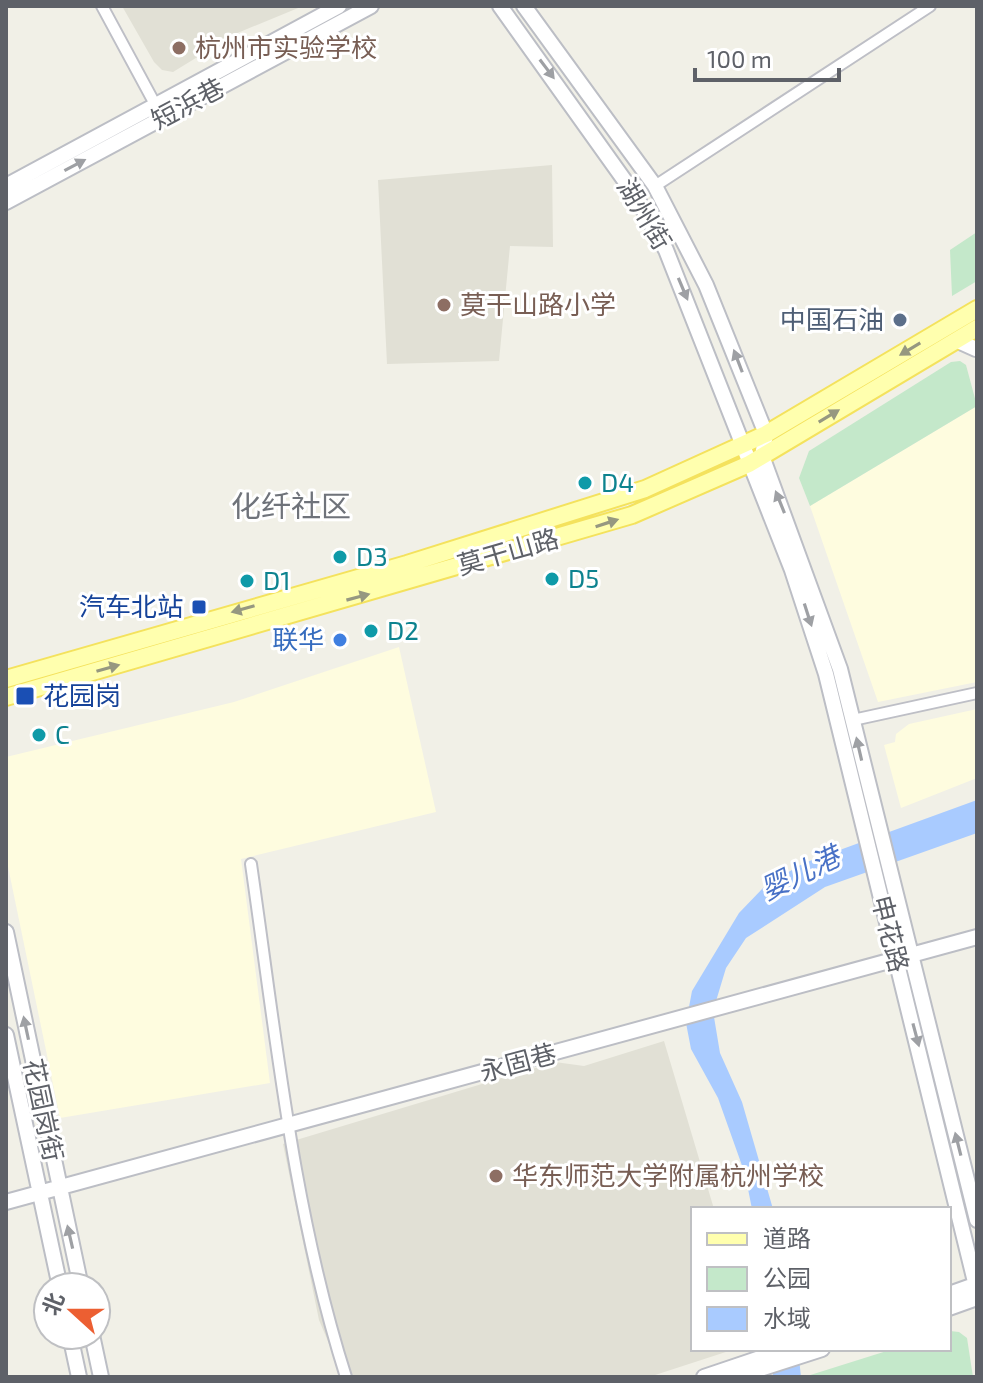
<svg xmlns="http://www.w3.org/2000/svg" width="983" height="1383" viewBox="0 0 983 1383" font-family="'Exo 2','Noto Sans SC',sans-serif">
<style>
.commercial{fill:#fefcdf}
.education{fill:#e1e0d5}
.green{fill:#c4e8ca}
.water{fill:#a9cbff}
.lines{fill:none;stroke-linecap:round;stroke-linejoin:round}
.street-casing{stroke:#bebfc6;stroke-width:14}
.secondary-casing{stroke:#bcbec5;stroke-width:18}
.primary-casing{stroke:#f4e25d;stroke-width:20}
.street{stroke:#fff;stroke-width:10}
.secondary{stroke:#fff;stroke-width:14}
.primary{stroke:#ffffae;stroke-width:16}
.oneway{fill:#9ea0a4}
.oneway2{fill:#969880}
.education-dot{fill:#8d6e63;stroke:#fff;stroke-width:3}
.service-dot{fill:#5c6f8a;stroke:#fff;stroke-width:3}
.culture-dot{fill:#0f9aa8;stroke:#fff;stroke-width:3}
.transit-dot{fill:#1a4fb4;stroke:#fff;stroke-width:3}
.shop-dot{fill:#3f7fe0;stroke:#fff;stroke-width:3}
.labels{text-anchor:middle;stroke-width:6;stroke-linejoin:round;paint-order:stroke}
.education-label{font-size:26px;fill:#785e54;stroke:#fff;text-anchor:start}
.street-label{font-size:26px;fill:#5e6168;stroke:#fff}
.service-label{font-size:26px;fill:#4e5e75;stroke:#fff;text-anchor:end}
.culture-label{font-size:26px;fill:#0d838f;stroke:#fff;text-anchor:start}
.transit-label{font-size:26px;fill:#164399;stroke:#fff;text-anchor:end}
.shop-label{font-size:26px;fill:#366cbe;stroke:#fff;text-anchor:end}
.water-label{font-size:28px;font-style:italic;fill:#4871c6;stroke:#fff}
.quarter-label{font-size:30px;fill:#6f737a;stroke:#fff}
</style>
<rect width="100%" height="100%" fill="#f1f0e7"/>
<path class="commercial" d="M 977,406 L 977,682 L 878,702 L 810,506 Z
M 399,647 L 436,812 L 241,859 L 270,1083 L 60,1118 L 6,857 L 6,757 L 234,702 Z
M 977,709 L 977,778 L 901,808 L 884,745 L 895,742 L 896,734 L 909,724 Z"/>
<path class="education" d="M 122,6 L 303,6 L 235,34 L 173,72 L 162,70 L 154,62 Z
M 552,165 L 553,247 L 510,246 L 499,361 L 387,364 L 378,180 Z
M 664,1041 L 714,1209 L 693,1209 L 693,1349 L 735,1349 L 649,1377 L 343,1377 L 319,1320 L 283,1144 L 555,1062 L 584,1066 Z"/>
<path class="green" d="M 977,232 L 977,281 L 952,296 L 950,250 Z
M 960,361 L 966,365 L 977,406 L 810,506 L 799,478 L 809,451 L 951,362 Z
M 950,1331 L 959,1332 L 967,1338 L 973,1377 L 804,1377 L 893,1349 L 949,1349 Z"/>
<path class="water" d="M 977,800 L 977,833 L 825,887 L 746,938 L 726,968 L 713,1011 L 720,1053 L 742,1102 L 773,1209 L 752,1209 L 745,1174 L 718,1098 L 691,1049 L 686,1023 L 692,991 L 739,913 L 766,885 L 804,863 Z
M 773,1349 L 798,1349 L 801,1377 L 773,1377 Z"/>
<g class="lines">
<defs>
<path id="street" d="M 102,6 L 162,117
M 655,186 L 930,6
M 853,720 L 977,693
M 251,864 C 276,1036 293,1211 346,1377"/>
<path id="secondary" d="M 500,6 L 635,195 L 666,250 L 792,570 L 826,674 L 977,1290
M 524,6 L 655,186 L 706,285 L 766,434 L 762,456 L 840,669 L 977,1220
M 6,186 L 339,6
M 6,202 L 371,6
M 956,340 L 976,349
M 6,932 L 81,1287
M 6,1035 L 60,1287
M 6,1202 L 977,937
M 949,1294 L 977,1284
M 949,1308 L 977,1298
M 70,1335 L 79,1377
M 92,1335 L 101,1377
M 704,1377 L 787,1349
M 735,1377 L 822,1349"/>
<path id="primary" d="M 6,679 L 407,564 L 645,489 L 766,434 L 977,309
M 6,697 L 632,515 L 749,464 L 977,328"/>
</defs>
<use href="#street" class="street-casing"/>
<use href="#secondary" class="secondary-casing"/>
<use href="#primary" class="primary-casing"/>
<use href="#street" class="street"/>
<use href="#secondary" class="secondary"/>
<use href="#primary" class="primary"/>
</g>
<defs><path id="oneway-solid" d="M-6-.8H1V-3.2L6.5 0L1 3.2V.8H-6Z" transform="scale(2)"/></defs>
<g class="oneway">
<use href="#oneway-solid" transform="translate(547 69) rotate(53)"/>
<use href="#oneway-solid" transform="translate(75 165) rotate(-28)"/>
<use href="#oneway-solid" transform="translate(683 289) rotate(67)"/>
<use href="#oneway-solid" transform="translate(738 361) rotate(-111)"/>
<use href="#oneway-solid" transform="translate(780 502) rotate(-112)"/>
<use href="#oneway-solid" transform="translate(808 615) rotate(72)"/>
<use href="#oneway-solid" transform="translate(859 749) rotate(-103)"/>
<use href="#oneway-solid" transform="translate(26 1028) rotate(-102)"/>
<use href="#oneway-solid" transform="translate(916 1035) rotate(75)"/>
<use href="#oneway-solid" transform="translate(958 1144) rotate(-104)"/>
<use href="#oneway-solid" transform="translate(70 1237) rotate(-103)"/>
</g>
<g class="oneway2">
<use href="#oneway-solid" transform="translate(910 349) rotate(149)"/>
<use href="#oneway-solid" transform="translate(829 416) rotate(-31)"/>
<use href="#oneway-solid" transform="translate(607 523) rotate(-18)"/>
<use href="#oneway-solid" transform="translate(358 597) rotate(-15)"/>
<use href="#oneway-solid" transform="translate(243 609) rotate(164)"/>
<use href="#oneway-solid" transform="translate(108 668) rotate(-16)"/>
</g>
<g class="education-dot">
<circle cx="179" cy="48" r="8"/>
<circle cx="444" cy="305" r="8"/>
<circle cx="496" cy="1176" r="8"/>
</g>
<circle class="service-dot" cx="900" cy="320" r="8"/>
<g class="culture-dot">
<circle cx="585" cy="483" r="8"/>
<circle cx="340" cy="557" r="8"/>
<circle cx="552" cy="579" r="8"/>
<circle cx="247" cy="581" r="8"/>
<circle cx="371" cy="631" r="8"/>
<circle cx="39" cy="735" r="8"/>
</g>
<g class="transit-dot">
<rect x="191" y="599" width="16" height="16" rx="4"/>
<rect x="15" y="686" width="20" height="20" rx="4"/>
</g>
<circle class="shop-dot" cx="340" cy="640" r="8"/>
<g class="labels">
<g class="education-label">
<text x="195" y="57">杭州市实验学校</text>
<text x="460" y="314">莫干山路小学</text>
<text x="512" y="1185">华东师范大学附属杭州学校</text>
</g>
<g class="street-label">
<text transform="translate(188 104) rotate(-28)" y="9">短浜巷</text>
<text transform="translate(644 214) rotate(59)" y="9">湖州街</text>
<text transform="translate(508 552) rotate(-16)" y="9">莫干山路</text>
<text transform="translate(890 934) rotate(76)" y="9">申花路</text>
<text transform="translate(518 1063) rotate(-15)" y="9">永固巷</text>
<text transform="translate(43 1110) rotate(78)" y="9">花园岗街</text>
</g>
<g class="service-label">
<text x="884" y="329">中国石油</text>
</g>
<g class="culture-label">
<text x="601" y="492">D4</text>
<text x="356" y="566">D3</text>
<text x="568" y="588">D5</text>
<text x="263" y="590">D1</text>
<text x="387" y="640">D2</text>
<text x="55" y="744">C</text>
</g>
<g class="transit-label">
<text x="183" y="616">汽车北站</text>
<text x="43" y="705" text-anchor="start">花园岗</text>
</g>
<g class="shop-label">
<text x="324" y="649">联华</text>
</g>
<g class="water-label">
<text transform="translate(800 873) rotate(-26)" y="10">婴儿港</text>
</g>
<g class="quarter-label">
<text x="291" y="517">化纤社区</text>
</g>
</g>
<rect width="983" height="1383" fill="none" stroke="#5e6168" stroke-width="16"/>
<rect x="691" y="1207" width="260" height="144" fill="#ffffff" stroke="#bfc0c3" stroke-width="2"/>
<rect x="707" y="1233" width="40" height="12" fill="#ffffae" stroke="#bfc0c3" stroke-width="2"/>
<text x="763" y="1247" font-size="24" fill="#5e6168">道路</text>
<rect x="707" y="1267" width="40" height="24" fill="#c4e8ca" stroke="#bfc0c3" stroke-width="2"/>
<text x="763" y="1287" font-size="24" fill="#5e6168">公园</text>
<rect x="707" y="1307" width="40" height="24" fill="#a9cbff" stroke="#bfc0c3" stroke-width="2"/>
<text x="763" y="1327" font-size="24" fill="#5e6168">水域</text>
<g transform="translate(72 1311) rotate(291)"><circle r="38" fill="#ffffff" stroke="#bfc0c3" stroke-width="2"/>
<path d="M0-6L14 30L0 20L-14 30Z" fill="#ec5f32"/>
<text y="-12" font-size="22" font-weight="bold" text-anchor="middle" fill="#5e6168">北</text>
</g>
<path d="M695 68v12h144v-12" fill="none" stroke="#5e6168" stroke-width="4"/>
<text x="707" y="68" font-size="24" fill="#5e6168" stroke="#ffffff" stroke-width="6" paint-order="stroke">100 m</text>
</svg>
